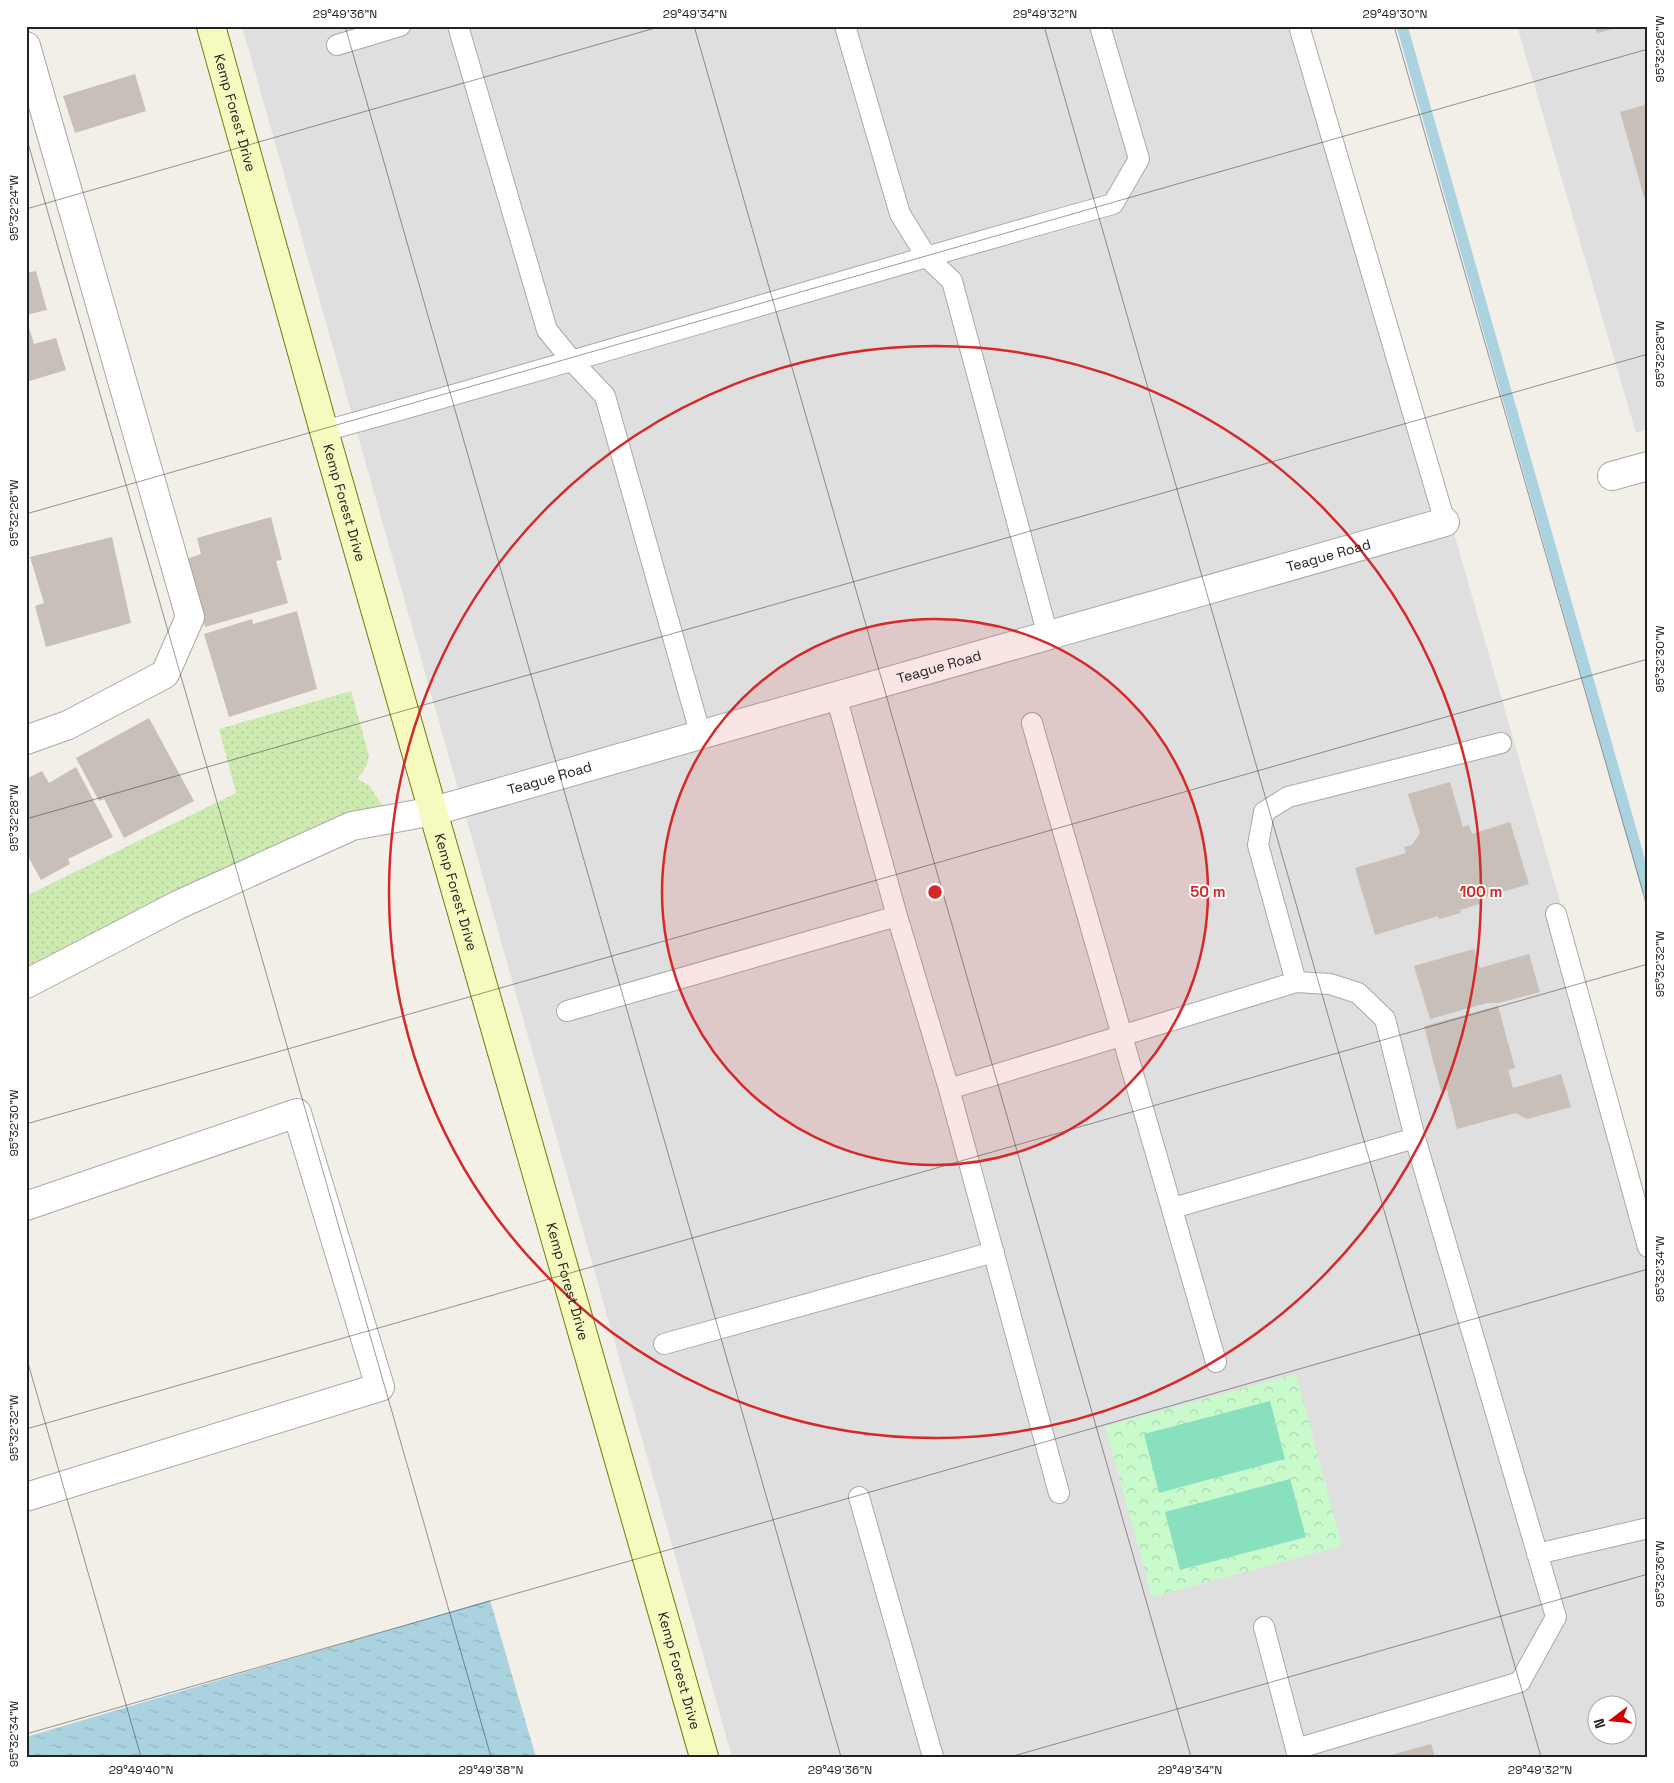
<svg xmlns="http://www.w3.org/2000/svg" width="1674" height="1783" viewBox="0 0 1674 1783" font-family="'Space Grotesk',sans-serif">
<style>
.residential{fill:#e0dfdf;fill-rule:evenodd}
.grass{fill:url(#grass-dots)}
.park{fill:url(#park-crowns)}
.pitch{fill:#88e0be}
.water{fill:url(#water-ripples)}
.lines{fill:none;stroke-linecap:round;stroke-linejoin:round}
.stream{stroke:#aad3df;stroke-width:11}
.building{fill:#c7bfb8}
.lane-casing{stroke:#a9a9a9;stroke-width:22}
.street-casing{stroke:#a9a9a9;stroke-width:30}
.secondary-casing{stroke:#707d05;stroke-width:30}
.lane{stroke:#fff;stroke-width:20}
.street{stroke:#fff;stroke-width:28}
.secondary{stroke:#f7fabf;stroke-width:28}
.ticks{fill:none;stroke:#222;stroke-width:1;stroke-opacity:0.45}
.ring{fill:none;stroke:#d62828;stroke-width:2.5}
.labels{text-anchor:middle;stroke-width:4;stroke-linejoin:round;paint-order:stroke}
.street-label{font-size:14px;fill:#222;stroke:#fff}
.centre{fill:#d62828;stroke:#fff;stroke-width:2.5}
.ring-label{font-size:15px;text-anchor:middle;font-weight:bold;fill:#d62828;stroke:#fff;stroke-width:4;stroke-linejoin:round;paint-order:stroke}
.neatline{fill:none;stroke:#222;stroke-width:2}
.ticks-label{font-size:12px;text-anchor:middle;fill:#222}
</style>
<defs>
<pattern id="grass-dots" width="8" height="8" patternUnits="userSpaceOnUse" patternTransform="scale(1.25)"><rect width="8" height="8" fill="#cdebb0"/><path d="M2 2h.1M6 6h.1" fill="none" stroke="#b0c997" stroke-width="1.8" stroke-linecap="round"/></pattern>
<pattern id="park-crowns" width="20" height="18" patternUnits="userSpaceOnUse" patternTransform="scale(1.25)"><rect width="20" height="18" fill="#c8facc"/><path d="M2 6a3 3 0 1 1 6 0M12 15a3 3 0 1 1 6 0" fill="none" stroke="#acd6af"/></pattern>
<pattern id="water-ripples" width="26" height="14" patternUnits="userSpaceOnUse" patternTransform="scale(1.25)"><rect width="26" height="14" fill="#aad3df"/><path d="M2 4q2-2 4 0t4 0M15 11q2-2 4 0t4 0" fill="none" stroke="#92b5bf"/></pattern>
</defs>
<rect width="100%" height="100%" fill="#f2efe9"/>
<path class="residential" d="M 242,26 L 1308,26 L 1648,1207 L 1648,1757 L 732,1757 ZM 1596,1706 L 1626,1706 L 1626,1736 L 1596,1736 Z
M 1517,26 L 1648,26 L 1648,429 L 1636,433 Z"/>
<path class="grass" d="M 351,691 L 369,756 C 367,766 364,772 357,779 L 369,785 L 391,819 L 26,984 L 26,896 L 236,793 L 219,729 Z"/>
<path class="park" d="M 1296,1374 L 1342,1546 L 1152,1597 L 1105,1426 Z"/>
<path class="pitch" d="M 1270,1401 L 1285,1459 L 1159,1493 L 1144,1434 Z
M 1290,1479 L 1306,1537 L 1180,1570 L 1165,1512 Z"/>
<path class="water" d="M 490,1600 L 536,1757 L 26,1757 L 26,1737 Z"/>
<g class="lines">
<path class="stream" d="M 1402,26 L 1648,890"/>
</g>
<path class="building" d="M 1595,26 L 1620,26 L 1620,27 L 1597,33 Z
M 135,74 L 146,111 L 75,133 L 63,96 Z
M 1648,104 L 1648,207 L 1647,207 L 1620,112 Z
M 36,271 L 47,310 L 26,315 L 26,273 Z
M 26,318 L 34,344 L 56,338 L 66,370 L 26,382 Z
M 271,517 L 282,560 L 276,561 L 288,603 L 205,627 L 184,560 L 201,554 L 197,538 Z
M 112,537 L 131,623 L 46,647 L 35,606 L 44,603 L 30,557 Z
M 297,611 L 317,689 L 229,717 L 204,634 L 252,619 L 253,624 Z
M 149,718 L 194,801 L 124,838 L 104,799 L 99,801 L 76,758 Z
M 76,767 L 113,837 L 68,859 L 70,864 L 41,880 L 26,853 L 26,779 L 42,771 L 49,783 Z
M 1450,782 L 1463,827 L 1469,825 L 1472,834 L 1510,822 L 1529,884 L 1481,898 L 1483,903 L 1460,910 L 1461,913 L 1439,919 L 1438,916 L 1375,935 L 1355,868 L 1406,853 L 1404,847 L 1412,845 L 1420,833 L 1408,794 Z
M 1474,949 L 1480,968 L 1529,954 L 1540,992 L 1498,1003 L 1487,1003 L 1430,1019 L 1414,966 Z
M 1498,1006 L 1515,1068 L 1508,1070 L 1513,1088 L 1561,1074 L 1571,1107 L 1527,1119 L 1516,1113 L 1457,1129 L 1447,1090 L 1441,1091 L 1424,1026 Z
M 1431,1744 L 1435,1757 L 1387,1757 L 1387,1756 Z"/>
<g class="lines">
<defs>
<path id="lane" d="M 458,26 L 547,330 L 573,362 L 605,396 L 701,736
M 845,26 L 900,214 L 926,256 L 952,281 L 1048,636
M 1299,26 L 1445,522
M 337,45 L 400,26
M 324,431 C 588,359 849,277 1113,204 L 1139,159 L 1100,26
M 836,696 L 897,916 L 949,1089 L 1059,1493
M 1032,723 L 1216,1362
M 1556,914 L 1648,1247
M 1296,982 L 1258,845 L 1264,812 L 1288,797 L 1501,743
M 567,1011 L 897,916
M 949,1089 L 1296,982 L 1330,984 L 1358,993 L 1385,1019 L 1415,1138 L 1173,1208
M 664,1344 L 994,1252
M 859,1497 L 933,1757
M 1537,1554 L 1648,1528
M 1264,1627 L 1296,1749
M 1298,1757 L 1296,1749 L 1520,1682 L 1556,1617 L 1415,1138"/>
<g id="street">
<path d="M 26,46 L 190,617 L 165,674 L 68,725 L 26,740"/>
<path d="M 1612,476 L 1648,466"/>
<path id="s1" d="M 26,984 L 178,905 L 352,826 L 434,811 L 1445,522"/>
<path d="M 26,1206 L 297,1113 L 380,1387 L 26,1497"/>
</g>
<g id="secondary">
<path id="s2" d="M 211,26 L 324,431 L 704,1757"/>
</g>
</defs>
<use href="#lane" class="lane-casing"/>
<use href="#street" class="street-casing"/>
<use href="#secondary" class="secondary-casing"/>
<use href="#lane" class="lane"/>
<use href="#street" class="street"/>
<use href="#secondary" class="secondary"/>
</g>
<path class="ticks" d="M 345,26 L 841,1757M 694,26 L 1191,1757M 1044,26 L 1541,1757M 1394,26 L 1648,910M 26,136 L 491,1757M 26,209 L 662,26M 26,514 L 1648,49M 26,819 L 1648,354M 26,1124 L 1648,659M 26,1356 L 141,1757M 26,1429 L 1648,964M 26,1734 L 1648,1269M 1010,1757 L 1648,1574"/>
<circle cx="935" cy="892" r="273" fill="#d62828" fill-opacity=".12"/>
<g class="ring">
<circle cx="935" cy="892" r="273"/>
<circle cx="935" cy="892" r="546"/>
</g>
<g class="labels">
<g class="street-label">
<text dy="5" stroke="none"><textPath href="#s2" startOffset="90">Kemp Forest Drive</textPath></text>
<text dy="5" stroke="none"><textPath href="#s2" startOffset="495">Kemp Forest Drive</textPath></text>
<text dy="5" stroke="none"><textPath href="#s1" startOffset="1376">Teague Road</textPath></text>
<text dy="5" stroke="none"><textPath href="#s1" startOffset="971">Teague Road</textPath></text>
<text dy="5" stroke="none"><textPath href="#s1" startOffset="566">Teague Road</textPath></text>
<text dy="5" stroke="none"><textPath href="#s2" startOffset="900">Kemp Forest Drive</textPath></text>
<text dy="5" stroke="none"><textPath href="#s2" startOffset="1305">Kemp Forest Drive</textPath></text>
<text dy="5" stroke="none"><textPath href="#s2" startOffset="1710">Kemp Forest Drive</textPath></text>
</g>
</g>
<circle cx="935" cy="892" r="8" class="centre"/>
<g class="ring-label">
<text x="1208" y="897">50 m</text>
<text x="1481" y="897">100 m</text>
</g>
<rect width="1674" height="1783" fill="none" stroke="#ffffff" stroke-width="55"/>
<g transform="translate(1612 1720) rotate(254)"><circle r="24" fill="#ffffff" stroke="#a7a7a7"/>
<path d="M0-4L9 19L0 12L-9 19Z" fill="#d40000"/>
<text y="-8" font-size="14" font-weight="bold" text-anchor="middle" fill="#222222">N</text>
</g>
<rect x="28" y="28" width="1618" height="1728" class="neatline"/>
<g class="ticks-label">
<text x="345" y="18">29°49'36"N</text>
<text x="695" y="18">29°49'34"N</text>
<text x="1045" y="18">29°49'32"N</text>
<text x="1395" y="18">29°49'30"N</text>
<text transform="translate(1660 49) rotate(-90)" y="4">95°32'26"W</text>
<text transform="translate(14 208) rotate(-90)" y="4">95°32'24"W</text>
<text transform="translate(1660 354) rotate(-90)" y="4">95°32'28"W</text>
<text transform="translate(14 513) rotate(-90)" y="4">95°32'26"W</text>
<text transform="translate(1660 659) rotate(-90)" y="4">95°32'30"W</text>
<text transform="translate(14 818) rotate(-90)" y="4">95°32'28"W</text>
<text transform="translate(1660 964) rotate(-90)" y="4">95°32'32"W</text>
<text transform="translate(14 1123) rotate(-90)" y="4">95°32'30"W</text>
<text transform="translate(1660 1269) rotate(-90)" y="4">95°32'34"W</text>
<text transform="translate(14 1428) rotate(-90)" y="4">95°32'32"W</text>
<text transform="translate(1660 1574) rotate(-90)" y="4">95°32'36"W</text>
<text transform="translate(14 1734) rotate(-90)" y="4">95°32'34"W</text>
<text x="141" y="1774">29°49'40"N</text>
<text x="491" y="1774">29°49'38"N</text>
<text x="840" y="1774">29°49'36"N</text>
<text x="1190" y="1774">29°49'34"N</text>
<text x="1540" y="1774">29°49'32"N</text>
</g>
</svg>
